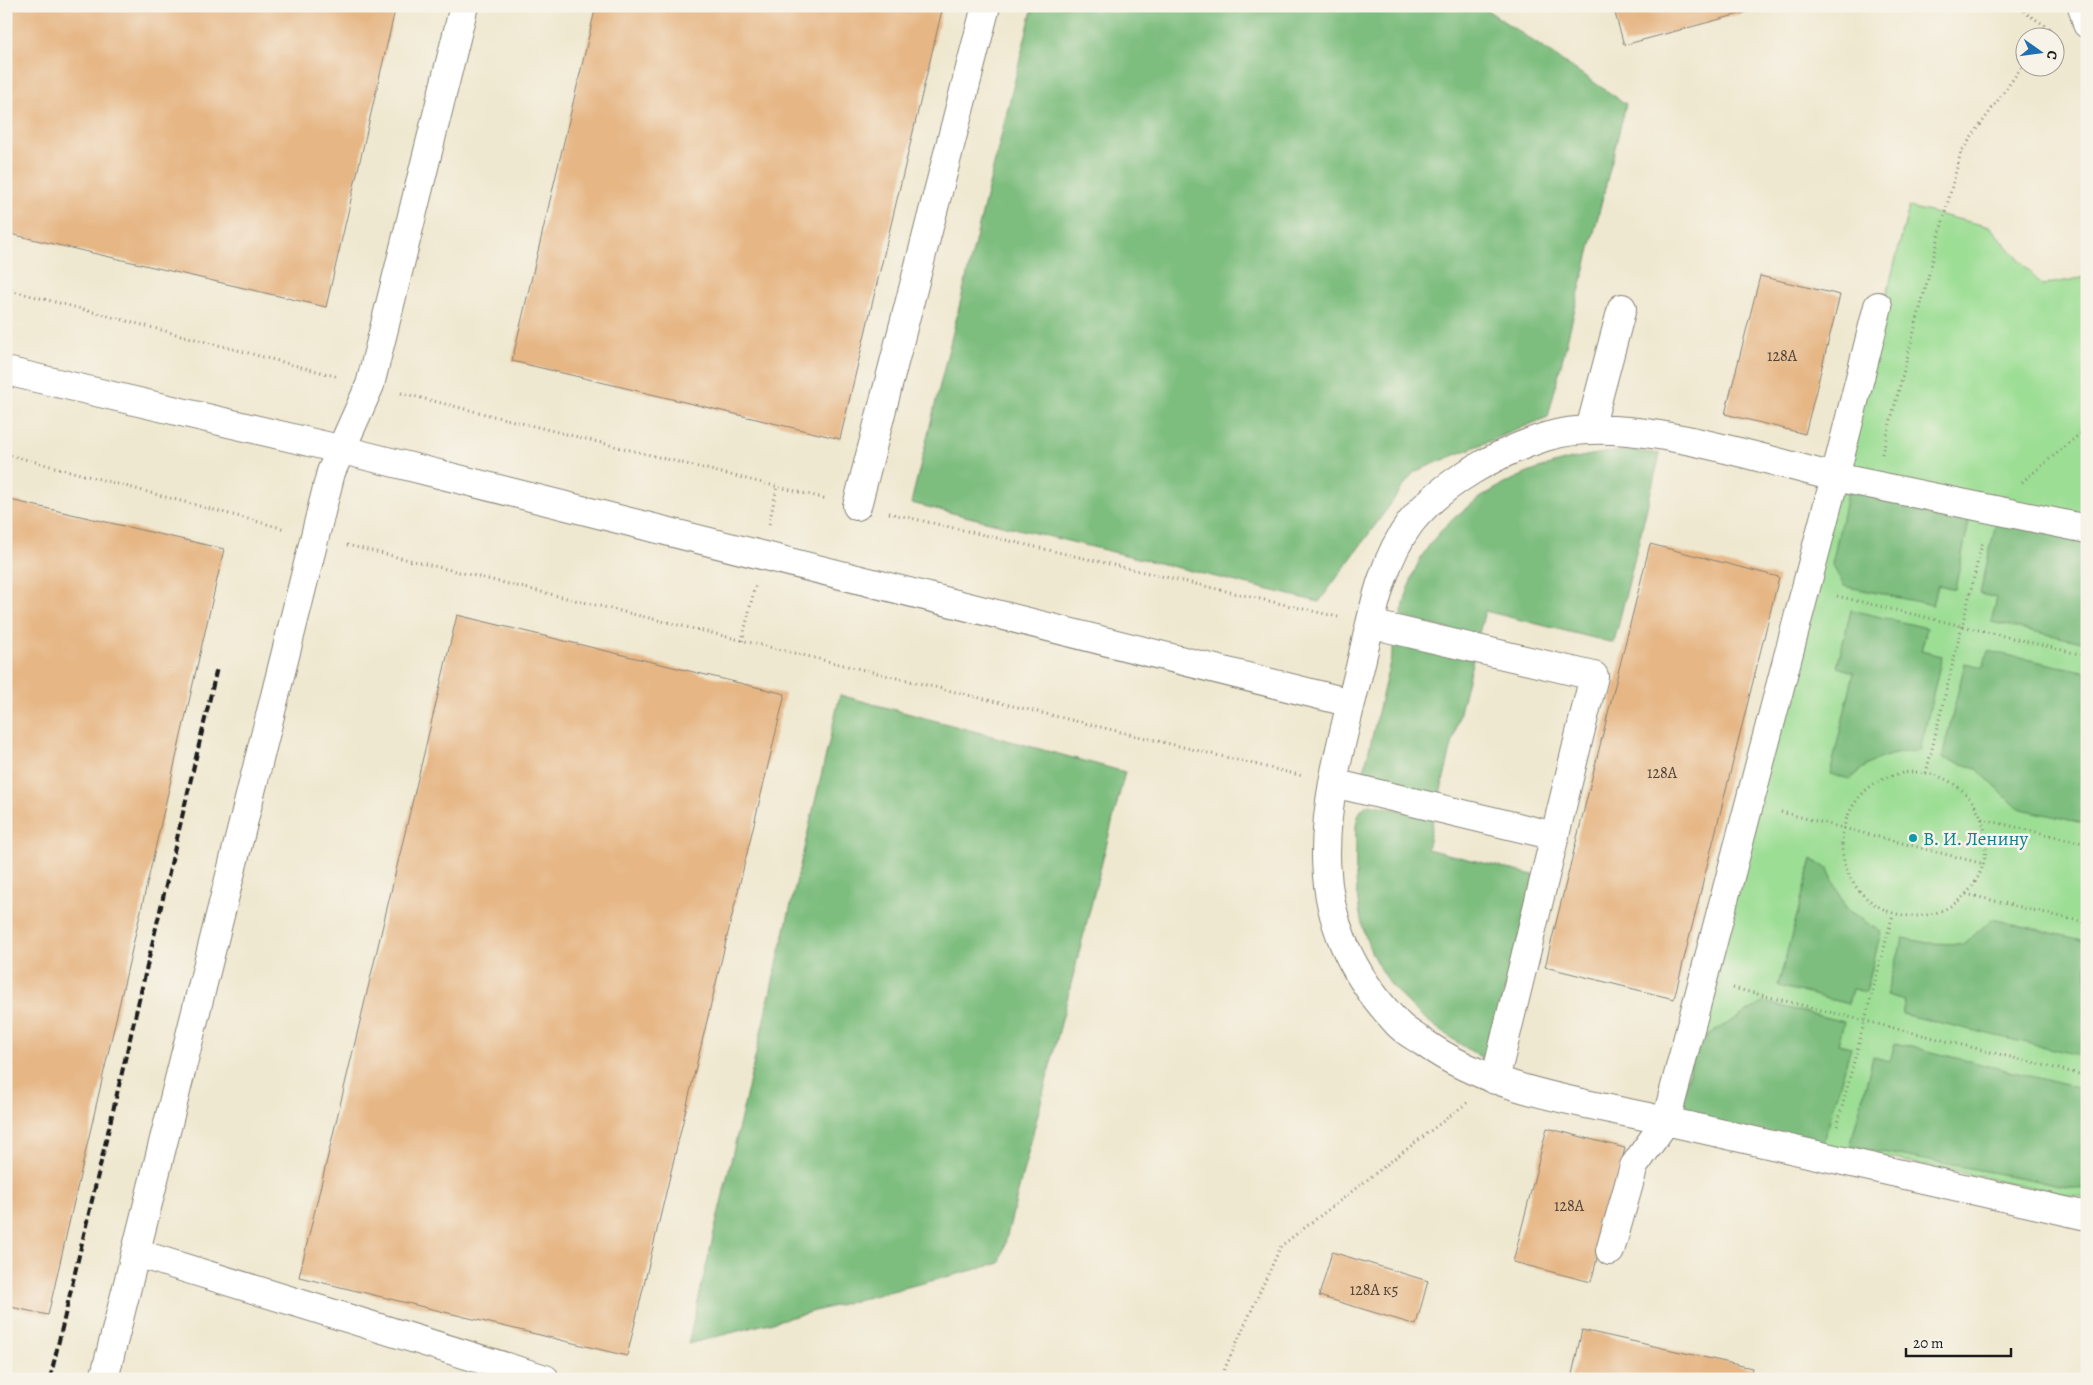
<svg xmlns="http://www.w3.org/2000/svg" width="2093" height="1385" viewBox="0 0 2093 1385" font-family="Alegreya,serif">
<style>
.green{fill:#9cde94;stroke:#5c7d58}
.forest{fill:#7dbd7e;stroke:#4c6c4d}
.building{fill:#e6b684}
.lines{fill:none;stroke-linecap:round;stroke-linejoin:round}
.minor-casing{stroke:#868276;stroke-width:30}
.major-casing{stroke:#868276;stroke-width:30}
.path{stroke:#868276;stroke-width:3;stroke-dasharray:1 4;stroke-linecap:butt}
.minor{stroke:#fff;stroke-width:28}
.major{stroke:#fff;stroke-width:28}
.rail{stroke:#1c1c1c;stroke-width:4;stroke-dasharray:8 4;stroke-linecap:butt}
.culture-dot{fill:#0f9aa8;stroke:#f7f3e8;stroke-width:2}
.labels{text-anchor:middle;stroke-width:5;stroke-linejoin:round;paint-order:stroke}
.number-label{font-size:16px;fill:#4e4236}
.culture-label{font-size:19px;fill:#0d838f;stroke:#f7f3e8;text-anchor:start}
</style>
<rect width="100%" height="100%" fill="#f7f3e8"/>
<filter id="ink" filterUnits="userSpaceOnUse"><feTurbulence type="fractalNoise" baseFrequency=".02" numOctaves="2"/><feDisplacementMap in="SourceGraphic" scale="10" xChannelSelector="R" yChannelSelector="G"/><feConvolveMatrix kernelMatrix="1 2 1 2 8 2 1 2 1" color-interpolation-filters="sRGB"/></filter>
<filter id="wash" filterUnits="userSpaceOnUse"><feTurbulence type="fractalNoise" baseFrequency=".0096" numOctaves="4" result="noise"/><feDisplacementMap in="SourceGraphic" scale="20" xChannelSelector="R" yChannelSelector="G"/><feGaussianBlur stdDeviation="1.12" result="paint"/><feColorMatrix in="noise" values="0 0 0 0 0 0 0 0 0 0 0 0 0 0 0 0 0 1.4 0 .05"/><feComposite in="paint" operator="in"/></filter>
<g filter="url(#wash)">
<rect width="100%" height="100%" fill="#efe8d0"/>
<path class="green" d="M 1909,207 L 1990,227 L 2042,285 L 2087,277 L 2087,1199 L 1678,1114 Z"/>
<path class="forest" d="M 1033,6 L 1481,6 L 1626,104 L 1548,417 L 1414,472 L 1319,602 L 911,503 Z
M 1633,451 L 1660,454 L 1614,643 L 1485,611 L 1478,637 L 1401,617 C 1406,596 1411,575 1422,556 C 1463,489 1558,452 1633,451 Z
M 1848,490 L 1970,517 L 1955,589 L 1938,585 L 1933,605 L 1844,586 L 1832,564 Z
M 1997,519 L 2087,539 L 2087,643 L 1991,622 L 1997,598 L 1980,594 Z
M 1851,610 L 1927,628 L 1921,651 L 1942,656 L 1920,751 C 1891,752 1871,759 1850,779 L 1830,774 L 1854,672 L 1837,667 Z
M 1395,641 L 1473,659 L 1439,798 L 1362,779 Z
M 1988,651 L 2087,672 L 2087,824 L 2017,808 L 1976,768 L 1942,758 L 1965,663 L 1983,667 Z
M 840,695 L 1125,772 L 1000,1263 L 688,1344 Z
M 1369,804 L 1434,816 L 1427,849 L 1537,876 L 1486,1058 L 1482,1058 C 1390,1001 1352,960 1356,848 C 1356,832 1353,811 1369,804 Z
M 1812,859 L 1828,869 L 1846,909 L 1881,932 L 1866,992 L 1852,989 L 1848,1004 L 1778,986 Z
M 1992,919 L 2087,941 L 2087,1057 L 1902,1014 L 1905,1000 L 1886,995 L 1903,938 L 1928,943 L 1964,944 Z
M 1764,1002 L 1844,1022 L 1838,1044 L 1851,1047 L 1821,1148 L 1678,1114 L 1696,1042 Z
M 1895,1043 L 2087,1090 L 2087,1190 L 1850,1146 L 1873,1057 L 1890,1061 Z"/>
<g id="blocks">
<path class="building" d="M 6,6 L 396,6 L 326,307 L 6,233 Z
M 596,6 L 943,6 L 840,439 L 512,361 Z
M 1613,6 L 1765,6 L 1765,7 L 1624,45 Z
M 1760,276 L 1840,295 L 1805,434 L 1725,414 Z
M 6,499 L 224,549 L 48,1315 L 6,1306 Z
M 1650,544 L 1779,577 L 1674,999 L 1545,967 Z
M 457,615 L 785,694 L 627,1356 L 299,1277 Z
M 1547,1128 L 1625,1148 L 1591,1282 L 1513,1262 Z
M 1332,1252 L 1428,1281 L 1416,1325 L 1319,1296 Z
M 1582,1330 L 1752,1368 L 1750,1379 L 1571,1379 Z"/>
</g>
</g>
<g filter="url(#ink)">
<use href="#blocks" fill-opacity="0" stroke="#868276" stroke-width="1"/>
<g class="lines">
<defs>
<path id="minor" d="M 6,371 L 339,449 L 1351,703
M 1590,429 L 1622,308
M 857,506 L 986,6
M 2087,529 L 1835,477 L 1666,1121 L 2087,1216
M 1370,624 L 1594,676 L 1495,1080
M 1333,783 L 1555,836
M 1610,1251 L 1634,1166 L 1666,1121 C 1584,1102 1492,1092 1423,1042 C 1414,1036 1404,1031 1397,1023 C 1290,909 1327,801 1360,667 C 1372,618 1380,563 1411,522 C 1443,482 1497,453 1545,437 C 1624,412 1755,458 1835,477 L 1878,306
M 136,1253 L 545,1379
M 104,1379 L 331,472 L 370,385 L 464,6"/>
<path id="major" d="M 2082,6 L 2087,24"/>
</defs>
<use href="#minor" class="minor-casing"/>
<use href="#major" class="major-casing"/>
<path class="path" d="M 2015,6 L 2049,28 L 2042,38
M 6,289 L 339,377
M 401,393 L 827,499
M 6,454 L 285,529
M 1882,454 L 1961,152 L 2026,61
M 2022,482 L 2087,428
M 889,513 L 1338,617
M 769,524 L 777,487
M 347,545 L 1303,776
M 1837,596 L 2087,656
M 742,641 L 755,586
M1842 844a72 72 0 1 1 144 0a72 72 0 1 1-144 0Z
M 1926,773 L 1983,540
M 1781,812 L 1984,864
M 1982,819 L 2087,844
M 1966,894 L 2087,923
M 1733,988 L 2087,1076
M 1837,1126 L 1893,914
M 1220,1379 L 1281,1246 L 1468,1102"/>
<use href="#minor" class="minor"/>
<use href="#major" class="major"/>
<path class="rail" d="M 50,1379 L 217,668"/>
</g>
</g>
<circle class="culture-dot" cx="1913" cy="838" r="5"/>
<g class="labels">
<g class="number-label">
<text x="1782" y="361">128А</text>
<text x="1662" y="778">128А</text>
<text x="1569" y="1211">128А</text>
<text x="1374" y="1295">128А к5</text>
</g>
<g class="culture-label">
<text x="1923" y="845">В. И. Ленину</text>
</g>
</g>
<rect width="2093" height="1385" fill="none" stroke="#f7f3e8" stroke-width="25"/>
<g transform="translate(2040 52) rotate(104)"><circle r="24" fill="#f7f3e8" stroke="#9f9d96"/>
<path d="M0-4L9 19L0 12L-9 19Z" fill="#1f6fb2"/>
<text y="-8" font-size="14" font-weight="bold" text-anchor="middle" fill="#1c1c1c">С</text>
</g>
<path d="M1906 1348v8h105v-8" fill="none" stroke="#1c1c1c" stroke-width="2.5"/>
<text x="1913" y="1348" font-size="15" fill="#1c1c1c" stroke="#f7f3e8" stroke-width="4" paint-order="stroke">20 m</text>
</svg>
